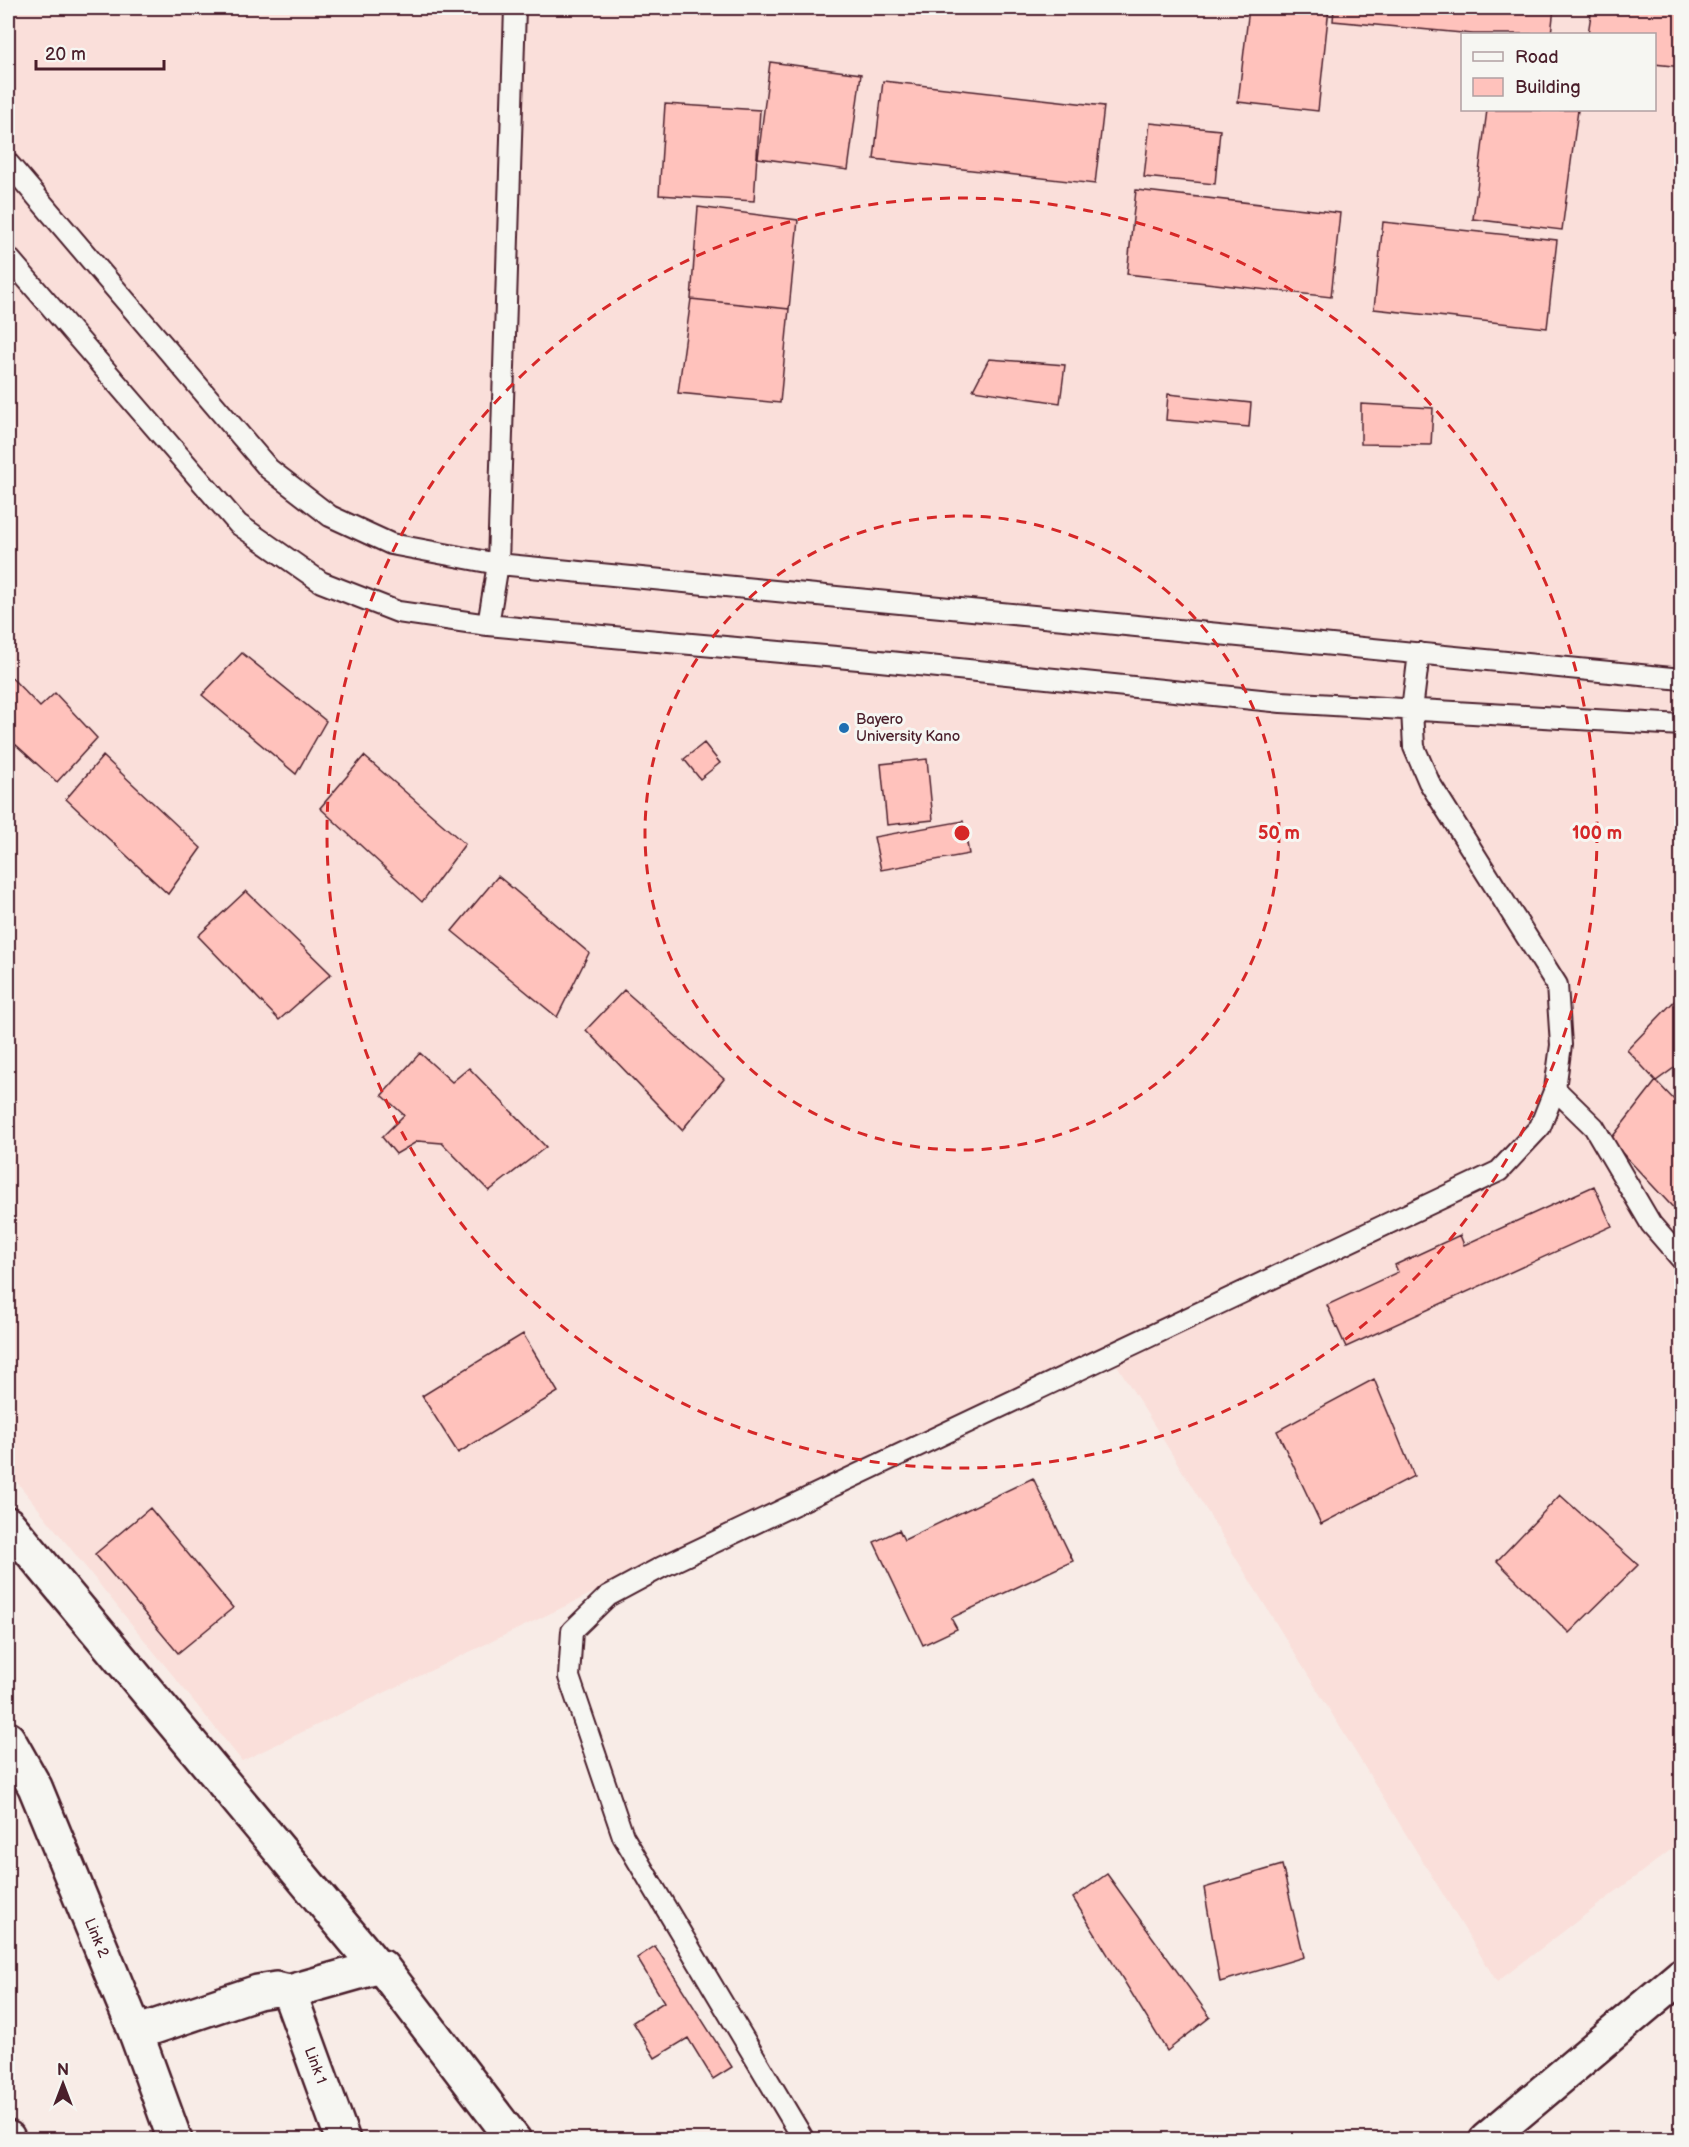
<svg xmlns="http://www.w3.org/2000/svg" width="1689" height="2147" viewBox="0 0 1689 2147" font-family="'Balsamiq Sans',sans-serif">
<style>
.built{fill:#fadfda;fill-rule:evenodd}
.building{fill:#ffc2bc;stroke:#4a1f2b;stroke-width:1.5}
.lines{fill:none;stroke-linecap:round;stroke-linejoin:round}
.lane-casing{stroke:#4a1f2b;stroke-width:24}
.street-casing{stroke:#4a1f2b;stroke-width:38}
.lane{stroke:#f6f6f2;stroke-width:20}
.street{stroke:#f6f6f2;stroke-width:33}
.ring{fill:none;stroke:#d62828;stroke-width:3;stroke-dasharray:10 8}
.poi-dot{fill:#1f6fb2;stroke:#f6f6f2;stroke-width:2}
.labels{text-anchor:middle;stroke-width:6;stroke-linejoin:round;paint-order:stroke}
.poi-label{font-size:15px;fill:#4a1f2b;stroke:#f6f6f2;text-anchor:start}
.street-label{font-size:15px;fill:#4a1f2b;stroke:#f6f6f2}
.centre{fill:#d62828;stroke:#f6f6f2;stroke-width:3}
.ring-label{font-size:18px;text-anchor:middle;font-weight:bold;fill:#d62828;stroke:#f6f6f2;stroke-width:6;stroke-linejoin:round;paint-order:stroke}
</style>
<rect width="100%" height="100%" fill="#f8ece7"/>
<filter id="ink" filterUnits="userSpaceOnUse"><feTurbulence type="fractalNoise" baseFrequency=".0167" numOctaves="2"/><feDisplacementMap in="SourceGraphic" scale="12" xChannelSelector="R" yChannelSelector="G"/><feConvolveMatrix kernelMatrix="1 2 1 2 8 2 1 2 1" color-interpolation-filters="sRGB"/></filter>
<g filter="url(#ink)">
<path class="built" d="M 8,8 L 1681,8 L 1681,1842 L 1497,1982 L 1106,1347 L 242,1761 L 8,1471 ZM 1462,34 L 1654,34 L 1654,110 L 1462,110 Z"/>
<path class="building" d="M 1249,8 L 1329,8 L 1318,111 L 1238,102 Z
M 1334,8 L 1554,8 L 1551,34 L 1473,34 L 1333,21 Z
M 1592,8 L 1682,8 L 1682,67 L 1654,64 L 1654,34 L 1588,34 Z
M 770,62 L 861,74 L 848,170 L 758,158 Z
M 883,81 L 1104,106 L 1095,184 L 874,159 Z
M 665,104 L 760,110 L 754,201 L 659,195 Z
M 1487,110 L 1578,110 L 1562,230 L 1473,219 Z
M 1150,123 L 1220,130 L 1215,184 L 1144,177 Z
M 1136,190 L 1340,213 L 1331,297 L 1127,274 Z
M 698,207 L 798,220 L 789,309 L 691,299 Z
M 1383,222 L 1557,240 L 1547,328 L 1374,309 Z
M 691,299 L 789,309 L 780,403 L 678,393 Z
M 989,359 L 1065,365 L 1060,403 L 973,390 Z
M 1168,394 L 1251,403 L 1249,427 L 1166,420 Z
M 1361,404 L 1433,408 L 1431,445 L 1361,444 Z
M 242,653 L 326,721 L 296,774 L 202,695 Z
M 8,674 L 40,707 L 55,693 L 97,738 L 57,782 L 16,745 L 8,749 Z
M 704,743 L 720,763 L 700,779 L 684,759 Z
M 103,756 L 201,848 L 168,894 L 66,799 Z
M 364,756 L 465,844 L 422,902 L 320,808 Z
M 927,759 L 933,820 L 887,825 L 881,764 Z
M 963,821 L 969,854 L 881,870 L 874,837 Z
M 498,876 L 589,953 L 557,1017 L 452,931 Z
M 246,891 L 331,974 L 279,1020 L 198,936 Z
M 624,990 L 724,1079 L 682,1130 L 586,1030 Z
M 1682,993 L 1682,1062 L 1656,1081 L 1627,1050 Z
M 420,1053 L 452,1082 L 469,1068 L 546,1147 L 489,1191 L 442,1143 L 418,1141 L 396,1154 L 382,1137 L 404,1115 L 382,1095 Z
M 1656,1081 L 1682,1108 L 1682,1217 L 1610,1140 Z
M 1594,1186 L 1612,1226 L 1346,1347 L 1327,1305 L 1398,1272 L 1395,1265 L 1460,1235 L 1464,1245 Z
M 523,1334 L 558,1392 L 458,1453 L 422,1396 Z
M 1374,1379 L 1414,1476 L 1321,1524 L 1277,1431 Z
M 1033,1478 L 1073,1561 L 951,1618 L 957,1629 L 923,1645 L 874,1542 L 899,1530 L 904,1540 Z
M 1560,1495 L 1638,1565 L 1569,1633 L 1497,1561 Z
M 150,1508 L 233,1608 L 178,1653 L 95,1554 Z
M 1282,1865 L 1304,1957 L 1220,1982 L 1204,1888 Z
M 1107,1874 L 1210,2017 L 1167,2051 L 1073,1898 Z
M 655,1946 L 732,2067 L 713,2079 L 688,2038 L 655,2058 L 633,2022 L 664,2002 L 637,1958 Z"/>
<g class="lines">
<defs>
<path id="lane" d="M 8,163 L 269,469 L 330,516 L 391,544 L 498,564 L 1682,679
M 8,257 L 238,524 L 321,582 L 398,612 L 488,625 L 602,636 L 870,660 L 1281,702 L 1682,725
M 488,625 L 498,564 L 515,8
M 1555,1089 L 1594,1127 L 1651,1224 L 1682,1260
M 804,2140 L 623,1836 L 569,1677 L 572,1631 L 608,1596 L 662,1567 L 1499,1171 L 1540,1127 L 1555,1089 L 1561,1045 L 1557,985 L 1429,782 L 1414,747 L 1412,710 L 1419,653"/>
<g id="street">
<path d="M 8,1524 L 377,1967 L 382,1967 L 514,2140"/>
<path id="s1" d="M 8,1739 L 35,1787 L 136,2033 L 175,2140"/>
<path id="s2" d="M 289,1992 L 343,2140"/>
<path d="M 136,2033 L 258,1992 L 276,1989 L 289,1992 L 377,1967"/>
<path d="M 8,2138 L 8,2140"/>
<path d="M 1486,2140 L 1682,1975"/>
</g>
</defs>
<use href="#lane" class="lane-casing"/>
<use href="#street" class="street-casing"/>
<use href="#lane" class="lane"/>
<use href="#street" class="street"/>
</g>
</g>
<g class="ring">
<circle cx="962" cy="833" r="317"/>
<circle cx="962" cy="833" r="635"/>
</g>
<circle class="poi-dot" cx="844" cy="728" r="6"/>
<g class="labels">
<g class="poi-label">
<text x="856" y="724">Bayero<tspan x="856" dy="17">University Kano</tspan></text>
</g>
<g class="street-label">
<text dy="5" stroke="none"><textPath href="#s1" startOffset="218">Link 2</textPath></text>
<text dy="5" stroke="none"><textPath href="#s2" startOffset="78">Link 1</textPath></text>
</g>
</g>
<circle cx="962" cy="833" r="9" class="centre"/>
<g class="ring-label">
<text x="1279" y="839">50 m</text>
<text x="1597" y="839">100 m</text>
</g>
<rect width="1689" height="2147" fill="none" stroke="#f6f6f2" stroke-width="30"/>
<rect x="15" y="15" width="1659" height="2117" fill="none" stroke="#4a1f2b" stroke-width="2" filter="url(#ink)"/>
<rect x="1461" y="33" width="195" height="78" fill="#f6f6f2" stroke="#b1a0a2" stroke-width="1.5"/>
<rect x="1473" y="52" width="30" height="9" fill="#f6f6f2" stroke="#b1a0a2" stroke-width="1.5"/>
<text x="1515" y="63" font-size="18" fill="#4a1f2b">Road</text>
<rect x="1473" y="78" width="30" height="18" fill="#ffc2bc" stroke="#b1a0a2" stroke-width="1.5"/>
<text x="1515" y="93" font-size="18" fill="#4a1f2b">Building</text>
<g transform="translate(63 2084)" stroke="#f6f6f2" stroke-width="4.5" paint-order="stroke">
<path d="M0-4.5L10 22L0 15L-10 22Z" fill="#4a1f2b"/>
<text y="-9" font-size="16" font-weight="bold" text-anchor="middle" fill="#4a1f2b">N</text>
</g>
<path d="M36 60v9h128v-9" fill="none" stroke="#4a1f2b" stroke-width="3"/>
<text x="45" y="60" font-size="18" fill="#4a1f2b" stroke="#f6f6f2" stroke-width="4.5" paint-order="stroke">20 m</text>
</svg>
